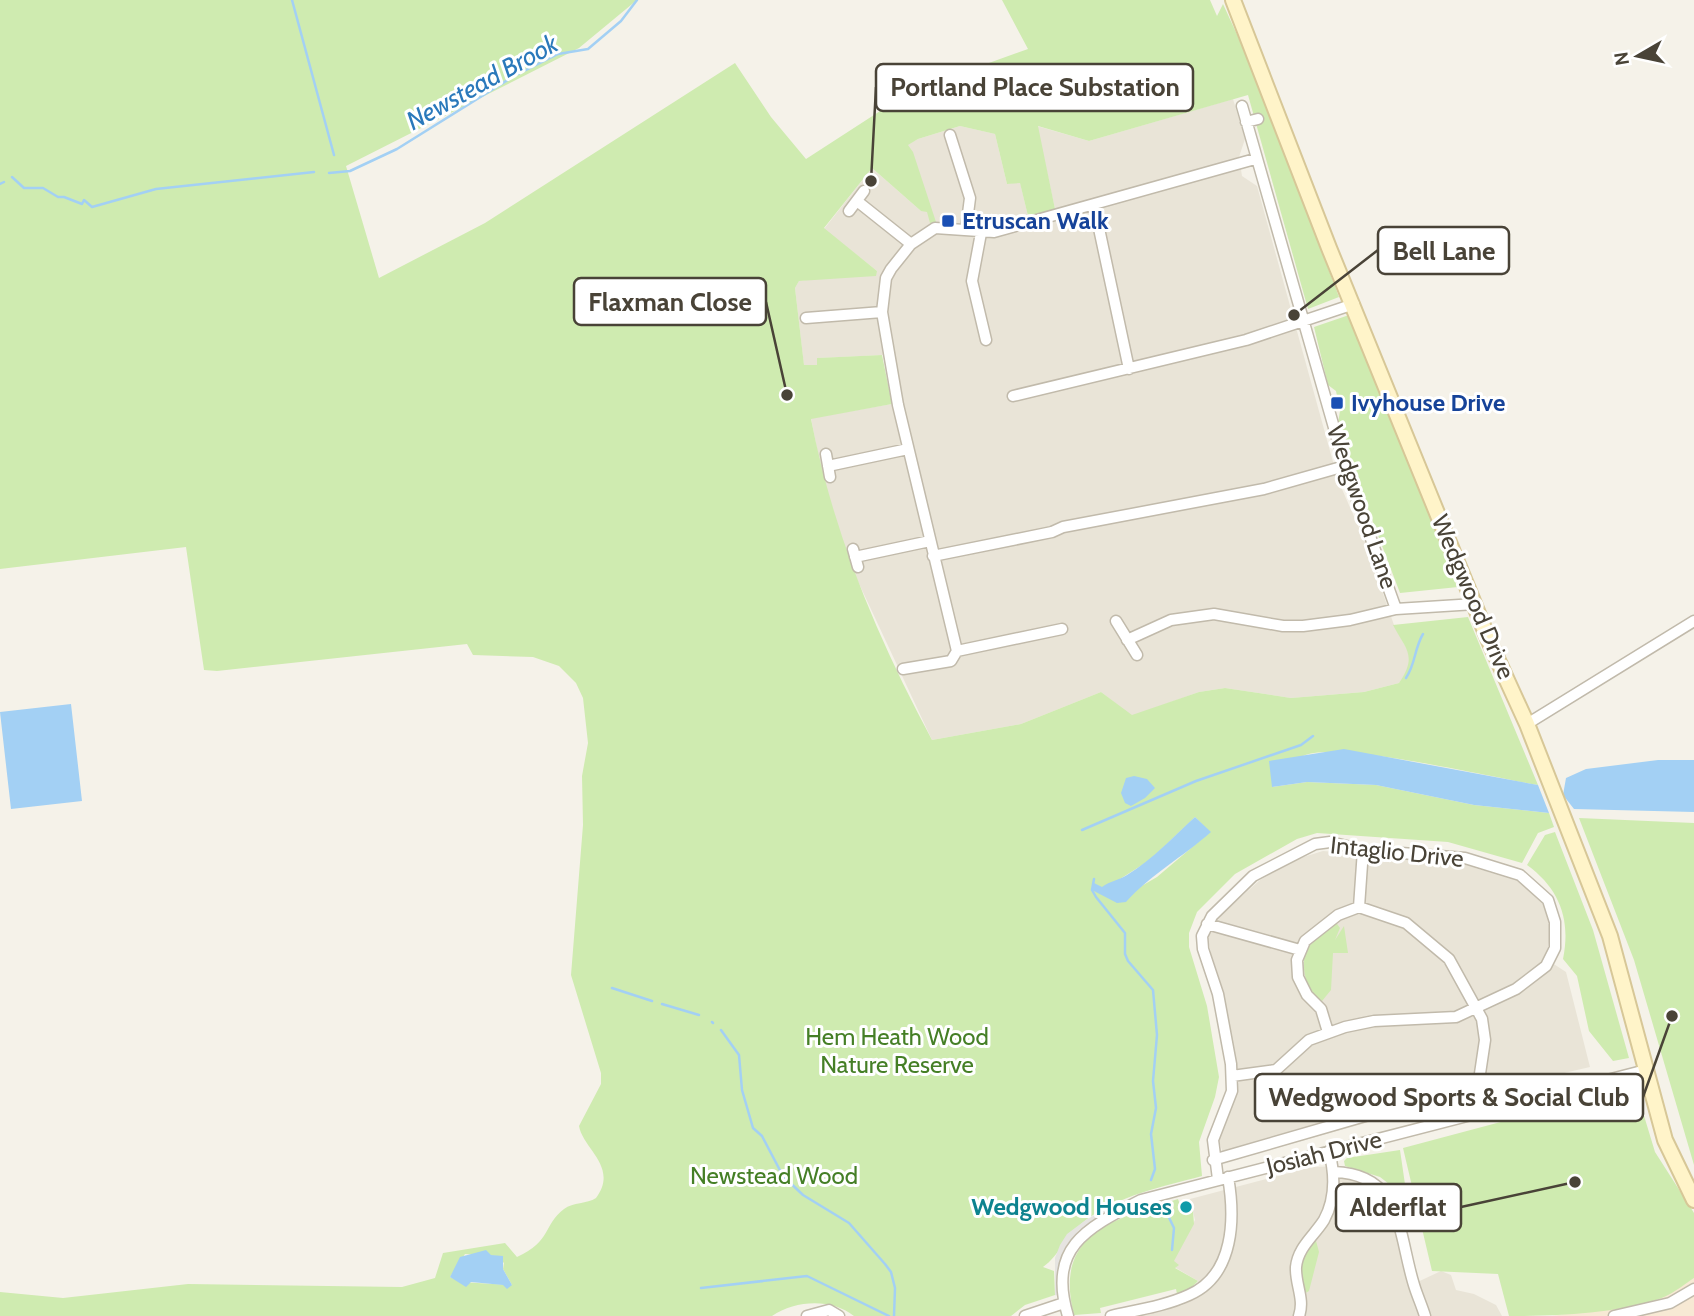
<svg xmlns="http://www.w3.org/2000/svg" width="1694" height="1316" viewBox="0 0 1694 1316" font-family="Cabin,sans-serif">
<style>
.residential{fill:#e9e4d7}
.commercial{fill:#f7e9d4}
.green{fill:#cfebb0;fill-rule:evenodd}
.parking{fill:#e6e4e1}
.water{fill:#a3d0f4}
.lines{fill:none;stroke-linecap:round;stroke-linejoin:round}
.stream{stroke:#a3d0f4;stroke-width:2.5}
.street-casing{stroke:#c1baab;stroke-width:13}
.secondary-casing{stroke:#d7c797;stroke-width:18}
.street{stroke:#fff;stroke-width:10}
.secondary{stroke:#fff4c9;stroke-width:14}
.transit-dot{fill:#1a4fb4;stroke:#fff;stroke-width:2.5}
.culture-dot{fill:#0f9aa8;stroke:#fff;stroke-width:2.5}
.labels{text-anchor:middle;stroke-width:6;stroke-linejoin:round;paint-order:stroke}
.transit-label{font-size:24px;font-weight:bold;fill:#164399;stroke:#fff;text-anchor:start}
.street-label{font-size:24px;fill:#494337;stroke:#fff}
.park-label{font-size:24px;fill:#457f26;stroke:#fff}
.culture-label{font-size:24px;font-weight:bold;fill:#0d838f;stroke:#fff;text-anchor:end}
.water-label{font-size:26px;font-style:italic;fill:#2a79bb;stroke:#fff}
.leader{fill:none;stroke:#494337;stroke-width:2.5}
.callout-dot{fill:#494337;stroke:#fff;stroke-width:2.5}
.callout{fill:#fff;stroke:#494337;stroke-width:2.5}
.callout-label{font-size:26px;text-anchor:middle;font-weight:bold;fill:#494337}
</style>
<rect width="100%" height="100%" fill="#f5f2e9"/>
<path class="residential" d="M 1233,99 L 1245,139 L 1239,157 L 1242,176 L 1257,186 L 1338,480 L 1363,537 L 1394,625 L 1411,657 L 1409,668 L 1399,683 L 1364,692 L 1291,698 L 1225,688 L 1199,692 L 1132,716 L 1101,692 L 1021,724 L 932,740 L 848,560 L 821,470 L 811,418 L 892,404 L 883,355 L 818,358 L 818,365 L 804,366 L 795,288 L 799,281 L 877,271 L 824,229 L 872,168 L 921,211 L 907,145 L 918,139 L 960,126 L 995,134 L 1007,184 L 1020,182 L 1028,216 L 1055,209 L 1037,126 L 1089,141 Z
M 1323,851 L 1456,862 L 1527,884 L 1546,905 L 1552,925 L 1546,959 L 1566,972 L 1590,1067 L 1455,1098 L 1226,1162 L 1219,1141 L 1239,1081 L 1207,935 L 1224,912 L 1260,880 L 1297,859 Z
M 1345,1166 L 1343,1176 L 1359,1179 L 1382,1194 L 1390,1210 L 1409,1286 L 1441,1271 L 1451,1275 L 1456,1290 L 1474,1294 L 1496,1305 L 1502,1316 L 1136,1316 L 1183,1305 L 1202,1294 L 1198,1281 L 1171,1265 L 1195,1220 L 1190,1199 L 1312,1167 Z"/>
<path class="commercial" d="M 1694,1278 L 1694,1316 L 1552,1316 L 1657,1300 Z"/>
<path class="green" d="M 0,0 L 637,0 L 579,48 L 346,166 L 379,278 L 485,223 L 735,63 L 771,117 L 806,159 L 911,91 L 1028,49 L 1002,0 L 1210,0 L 1217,16 L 1223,4 L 1251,65 L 1339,297 L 1308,309 L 1248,95 L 1089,141 L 1038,126 L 1055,209 L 1028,216 L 1020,183 L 1007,184 L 995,134 L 960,126 L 918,139 L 908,145 L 913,152 L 936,222 L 930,223 L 927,212 L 921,211 L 872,168 L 824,228 L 877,271 L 876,276 L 799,281 L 795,288 L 804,365 L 817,365 L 817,358 L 882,355 L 892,404 L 811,419 C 833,533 877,637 932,740 L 1021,724 L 1101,692 L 1132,715 L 1199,692 L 1225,688 L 1291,698 L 1364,692 L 1399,683 C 1417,656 1407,651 1393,625 L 1468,617 L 1538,785 C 1494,778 1336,740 1303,756 C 1292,761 1281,778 1272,787 L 1307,782 L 1376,785 L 1474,805 L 1549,813 L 1554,827 L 1538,833 L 1522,863 L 1448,842 L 1317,833 L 1297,839 L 1235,874 L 1197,912 L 1189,933 L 1189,947 L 1207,1006 L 1219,1077 L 1215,1097 L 1199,1142 L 1202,1176 C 1165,1186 1117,1196 1086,1220 C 1067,1234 1059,1256 1043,1267 L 1054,1271 L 1055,1295 L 1025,1305 L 1011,1316 L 854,1316 C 831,1298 796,1300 772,1316 L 0,1316 L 0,1292 L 63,1298 L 188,1284 L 402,1287 L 435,1278 L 443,1253 L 505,1243 L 517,1257 C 552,1241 543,1225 564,1209 C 573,1202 587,1204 596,1198 C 619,1167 583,1149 579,1126 L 601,1084 L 601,1073 L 571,975 L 583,825 L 582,776 L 588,743 L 583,698 L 576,683 L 559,666 L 533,657 L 473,655 L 467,644 L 217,671 L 204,670 L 186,547 L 0,569 ZM 1195,817 L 1210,832 L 1157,877 L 1133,891 L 1131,896 L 1120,879 L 1150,860 ZM 465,1254 L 497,1256 L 504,1263 L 503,1269 L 512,1285 L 461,1282 L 450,1277 Z
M 1352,314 L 1458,587 L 1400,593 L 1349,459 L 1338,423 L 1340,411 L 1336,391 L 1328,385 L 1314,327 Z
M 1579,818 L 1694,823 L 1694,1165 L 1634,960 Z
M 1555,832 L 1593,930 L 1629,1058 L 1613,1061 L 1589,1031 L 1577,976 L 1563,959 C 1571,920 1560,889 1527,865 L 1545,835 Z
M 1335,921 L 1340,928 L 1335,940 L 1344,926 L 1348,953 L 1333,953 L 1331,990 L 1322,1001 C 1304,988 1302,970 1305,950 Z
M 1635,1086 L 1655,1152 L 1694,1213 L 1694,1278 C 1682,1286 1670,1296 1656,1300 C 1610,1314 1556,1316 1509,1316 L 1498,1274 L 1432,1271 L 1403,1148 Z
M 1400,1150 L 1407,1198 L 1380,1177 L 1345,1166 L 1344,1161 L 1347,1158 Z
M 1178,1199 L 1183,1213 L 1193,1211 L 1194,1224 L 1174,1261 L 1179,1265 L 1175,1268 L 1198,1281 L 1192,1287 L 1177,1294 L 1176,1289 L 1100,1308 L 1101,1313 L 1074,1315 C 1053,1233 1114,1219 1178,1199 Z
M 1315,1237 L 1319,1252 L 1309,1291 L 1304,1294 L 1300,1265 Z"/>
<path class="parking" d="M 1120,1203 L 1122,1206 L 1079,1230 L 1068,1243 L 1059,1267 L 1059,1296 L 1055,1295 L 1055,1258 L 1060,1245 L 1067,1234 L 1087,1219 Z"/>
<path class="water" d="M 71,704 L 82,801 L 11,809 L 0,712 Z
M 1344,749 L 1538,785 L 1549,813 L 1474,805 L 1376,785 L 1307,782 L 1272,787 L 1269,761 Z
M 1658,760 L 1694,760 L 1694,812 L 1574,809 L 1563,795 L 1566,778 L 1586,769 Z
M 1134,776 L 1147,779 L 1155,788 L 1145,798 L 1131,806 L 1125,803 L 1121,793 L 1126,778 Z
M 1195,817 L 1211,832 C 1184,856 1149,876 1126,902 L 1117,903 L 1092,890 L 1094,883 L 1102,887 C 1110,881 1119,880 1127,875 C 1153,859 1173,837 1195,817 Z
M 486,1250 L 491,1255 L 503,1256 L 503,1269 L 512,1285 L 507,1289 L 503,1285 L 471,1282 L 466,1287 L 450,1277 L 460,1257 Z"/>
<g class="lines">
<path class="stream" d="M 292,0 L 334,155
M 329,173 L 350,171 L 397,149 L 514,76 L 558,54 L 588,49 L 621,21 L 637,0
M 12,177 L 24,188 L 43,188 L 58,197 L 64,197 L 82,204 L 84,200 L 92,207 L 156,189 L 314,172
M 0,184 L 4,182
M 1406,678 C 1416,663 1414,649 1423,634
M 1082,830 L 1196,781 L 1301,745 L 1313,736
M 1094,879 L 1092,890 L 1096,897 L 1125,933 L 1125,954 L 1128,961 L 1153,990 L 1157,1035 L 1153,1081 L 1156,1108 L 1151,1134 L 1155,1169 L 1151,1180
M 612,988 L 652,1001
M 662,1004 L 699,1015
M 712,1022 L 713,1023
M 721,1030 L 739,1055 L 742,1090 L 753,1128 L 762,1136 L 783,1176 L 803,1195 L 849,1223 L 885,1264 L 891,1272 L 895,1288 L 894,1316
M 1163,1205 L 1174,1228 L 1172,1250
M 701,1288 L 807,1276 L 889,1316"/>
<defs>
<path id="street" d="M 1242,106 L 1345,466 L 1396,609
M 1246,122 L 1258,119
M 950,135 L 970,198 L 966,229
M 857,201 L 911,244
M 1094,205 L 1129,369
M 849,211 L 864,191
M 981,233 L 972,281 L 986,340
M 806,318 L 882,312
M 1013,396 L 1246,340 L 1354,304
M 826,454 L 830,477
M 828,466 L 908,449
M 853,549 L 858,567
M 933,556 L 1052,532 L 1063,527 L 1264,489 L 1345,466
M 855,557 L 930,541
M 1116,621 L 1137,655
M 1127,640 L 1171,620 L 1214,614 L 1283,626 L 1303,626 L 1350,620 L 1396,609 L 1475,604
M 957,651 L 898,405 L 882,312 L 886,278 L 891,269 L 911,244 L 935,228 L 994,232 L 1255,159
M 903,669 L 951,661 L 957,651 L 1062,629
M 1527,724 L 1694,621
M 1359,907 L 1363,850
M 1207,924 L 1300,950
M 1328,1032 L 1321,1009 L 1307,995 L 1298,977 L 1297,960 L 1305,941 L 1338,915 L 1359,907 L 1406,923 L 1449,959 L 1482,1019 L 1485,1040 L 1478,1087 L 1480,1115
M 1213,1160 L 1410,1103 L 1478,1087
M 1334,1172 C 1403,1174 1398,1234 1414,1285 C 1417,1295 1422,1306 1425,1316
M 1218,1179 L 1213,1140 L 1232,1091 L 1231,1064 L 1218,994 L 1203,949 L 1202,936 L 1212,916 L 1253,876 L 1315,844 L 1330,842 L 1363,850 L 1465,858 L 1520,875 L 1548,900 L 1555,922 L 1555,948 L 1546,966 L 1516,989 L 1456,1017 L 1374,1021 L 1345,1027 L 1309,1040 L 1276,1070 L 1232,1076
M 807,1316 L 829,1310 L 839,1316
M 1025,1316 L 1064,1303
M 1068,1316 C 1047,1247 1087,1228 1141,1200 L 1646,1070
M 1111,1316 C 1137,1310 1165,1306 1189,1295 C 1235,1275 1235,1217 1228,1177
M 1299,1316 C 1305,1299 1295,1284 1296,1267 C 1298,1247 1314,1236 1324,1220 C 1336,1198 1335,1174 1329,1151
M 1614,1316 L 1670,1303 L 1694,1289"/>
<path id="secondary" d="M 1233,0 L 1329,248 L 1490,643 L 1527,724 L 1610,936 L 1665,1140 L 1694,1200"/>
</defs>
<use href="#street" class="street-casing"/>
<use href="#secondary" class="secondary-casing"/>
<use href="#street" class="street"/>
<use href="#secondary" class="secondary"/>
</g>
<g class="transit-dot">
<rect x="941" y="214" width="14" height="14" rx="3.5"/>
<rect x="1330" y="396" width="14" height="14" rx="3.5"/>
</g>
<circle class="culture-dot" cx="1186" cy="1207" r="7"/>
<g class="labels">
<g class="transit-label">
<text x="962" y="229">Etruscan Walk</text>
<text x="1351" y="411">Ivyhouse Drive</text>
</g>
<g class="street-label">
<text transform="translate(1362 507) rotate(71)" y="8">Wedgwood Lane</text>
<text transform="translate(1473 597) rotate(67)" y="8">Wedgwood Drive</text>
<text transform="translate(1397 852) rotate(6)" y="8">Intaglio Drive</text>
<text transform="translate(1324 1153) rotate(-14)" y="8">Josiah Drive</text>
</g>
<g class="park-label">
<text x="897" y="1045">Hem Heath Wood<tspan x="897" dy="28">Nature Reserve</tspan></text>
<text x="774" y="1184">Newstead Wood</text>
</g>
<g class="culture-label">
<text x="1172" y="1215">Wedgwood Houses</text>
</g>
<g class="water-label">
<text transform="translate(482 82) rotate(-29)" y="9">Newstead Brook</text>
</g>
</g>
<path class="leader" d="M871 181L876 87M1294 315L1378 250M787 395L766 302M1672 1016L1643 1097M1575 1182L1461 1207"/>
<g class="callout-dot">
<circle cx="871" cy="181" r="7"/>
<circle cx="1294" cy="315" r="7"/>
<circle cx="787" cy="395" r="7"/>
<circle cx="1672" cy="1016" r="7"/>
<circle cx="1575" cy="1182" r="7"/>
</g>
<g class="callout">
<rect x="876" y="64" width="317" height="47" rx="7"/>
<rect x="1378" y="227" width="131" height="47" rx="7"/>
<rect x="574" y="278" width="192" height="47" rx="7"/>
<rect x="1255" y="1074" width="388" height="47" rx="7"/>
<rect x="1336" y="1184" width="125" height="47" rx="7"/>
</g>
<g class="callout-label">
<text x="1035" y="96">Portland Place Substation</text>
<text x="1444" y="260">Bell Lane</text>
<text x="670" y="311">Flaxman Close</text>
<text x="1449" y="1106">Wedgwood Sports &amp; Social Club</text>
<text x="1398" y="1216">Alderflat</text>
</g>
<g transform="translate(1638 56) rotate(261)" stroke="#ffffff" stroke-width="5" paint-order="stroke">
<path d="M0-5L12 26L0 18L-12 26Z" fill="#494337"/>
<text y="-10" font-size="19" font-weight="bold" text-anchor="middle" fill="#494337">N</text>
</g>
</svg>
